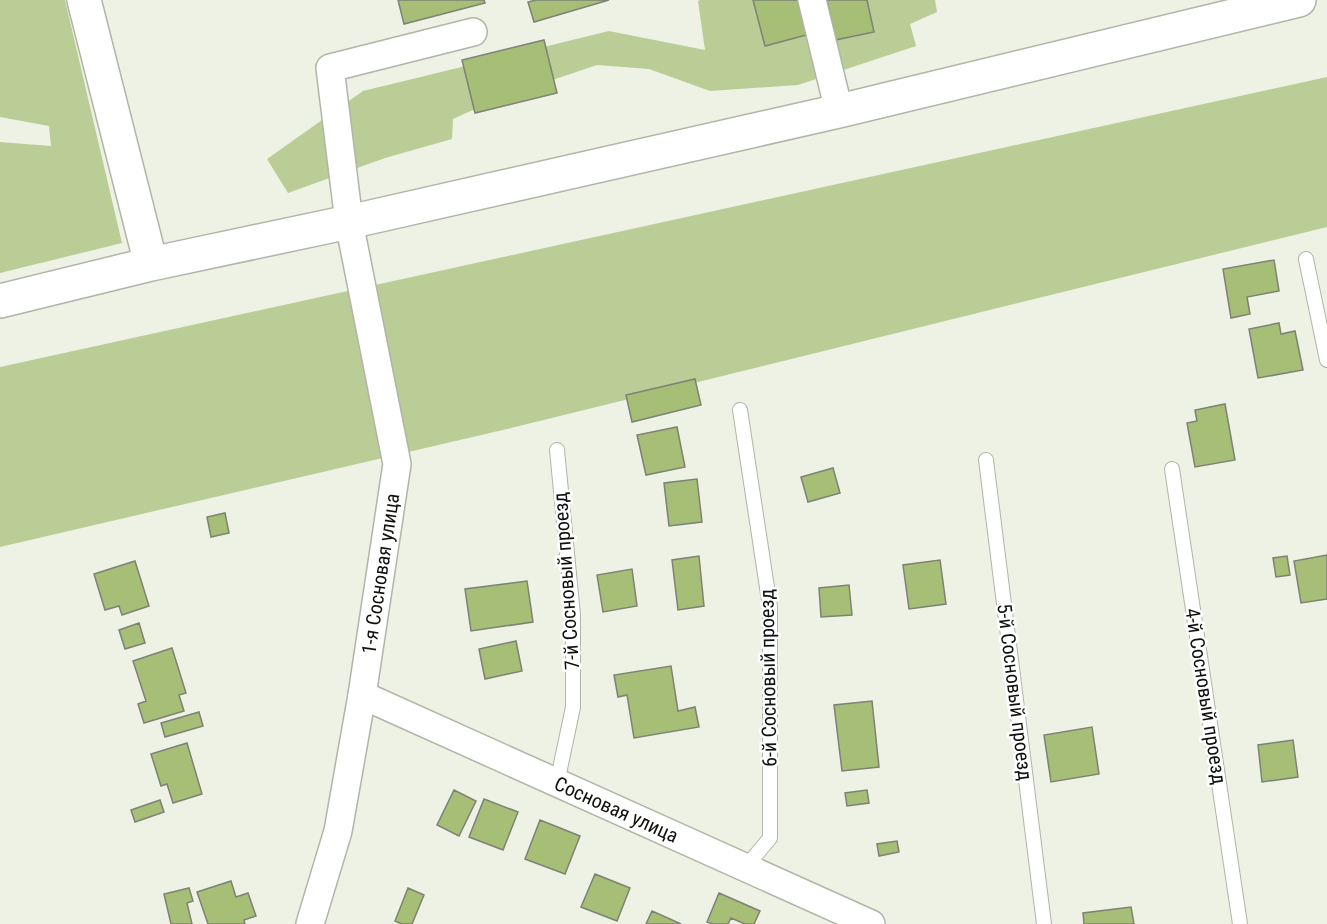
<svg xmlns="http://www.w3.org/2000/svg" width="1327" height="924" viewBox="0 0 1327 924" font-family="'Roboto Condensed',sans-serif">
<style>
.green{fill:#bacd96}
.building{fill:#a6be75;stroke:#7e8276;stroke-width:1.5}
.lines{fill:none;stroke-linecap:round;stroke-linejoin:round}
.service-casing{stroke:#b0b5a8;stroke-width:16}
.minor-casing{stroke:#b0b5a8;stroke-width:30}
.tertiary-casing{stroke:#b0b5a8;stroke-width:36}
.service{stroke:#fff;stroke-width:14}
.minor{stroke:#fff;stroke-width:27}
.tertiary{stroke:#fff;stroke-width:33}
.labels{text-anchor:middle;stroke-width:5;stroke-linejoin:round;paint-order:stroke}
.street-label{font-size:20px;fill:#0f110c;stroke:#fff}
</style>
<rect width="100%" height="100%" fill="#edf2e4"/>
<path class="green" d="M 0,0 L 65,0 L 122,243 L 0,273 L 0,142 L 51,146 L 49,126 L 0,117 Z
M 700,0 L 935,0 L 937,12 L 910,24 L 916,46 L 798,85 L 710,91 L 649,69 L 597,65 L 499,98 L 453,119 L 452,139 L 385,158 L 288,193 L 267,159 L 363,91 L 609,31 L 705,50 L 698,1 Z
M 1327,77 L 1327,227 L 507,429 L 0,547 L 0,367 Z"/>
<path class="building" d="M 398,0 L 484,0 L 485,3 L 404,24 Z
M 536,0 L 609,0 L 534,22 L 528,2 Z
M 753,0 L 801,0 L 810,34 L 765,46 Z
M 827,0 L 867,0 L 874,32 L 835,40 Z
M 544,40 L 557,93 L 475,113 L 462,60 Z
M 1274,260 L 1279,291 L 1247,297 L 1250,314 L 1231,318 L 1223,269 Z
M 1279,323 L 1281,334 L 1295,331 L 1303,370 L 1258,378 L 1249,329 Z
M 695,379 L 701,405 L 632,422 L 626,395 Z
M 1225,404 L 1235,460 L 1195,467 L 1187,423 L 1197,421 L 1195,410 Z
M 677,427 L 685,467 L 646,475 L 637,435 Z
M 833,468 L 840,493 L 808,502 L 801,477 Z
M 697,479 L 702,522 L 669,526 L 664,483 Z
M 225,513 L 229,533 L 211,537 L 207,517 Z
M 1327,555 L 1327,599 L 1301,603 L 1294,561 Z
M 699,556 L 704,606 L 678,610 L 672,560 Z
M 1287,556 L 1290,575 L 1276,577 L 1273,558 Z
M 940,560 L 946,604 L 909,609 L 903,565 Z
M 135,561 L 149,606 L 122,615 L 119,606 L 105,610 L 94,574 Z
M 632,569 L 637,606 L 603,612 L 597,575 Z
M 527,581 L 533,622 L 471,631 L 465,589 Z
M 849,585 L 852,615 L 821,617 L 819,588 Z
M 139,623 L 145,643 L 125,649 L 119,630 Z
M 516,641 L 522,671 L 485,679 L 479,649 Z
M 172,648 L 186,693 L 179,695 L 184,711 L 144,723 L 138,704 L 146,701 L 133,661 Z
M 671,666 L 678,711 L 695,707 L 699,727 L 634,738 L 627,695 L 618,697 L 614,675 Z
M 872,701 L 879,767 L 842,771 L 834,705 Z
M 199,712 L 203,726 L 165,737 L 161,723 Z
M 1092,727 L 1099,774 L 1051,782 L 1044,735 Z
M 1293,740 L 1298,777 L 1262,782 L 1258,745 Z
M 187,743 L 202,794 L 173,803 L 167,784 L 161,786 L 151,754 Z
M 454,790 L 476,801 L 459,836 L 437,825 Z
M 867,790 L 869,803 L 847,806 L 845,793 Z
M 484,799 L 518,812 L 503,850 L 469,837 Z
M 160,800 L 164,812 L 135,822 L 131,810 Z
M 540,820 L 580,836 L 565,874 L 525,859 Z
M 897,841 L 899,852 L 879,856 L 877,844 Z
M 595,874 L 630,888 L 617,921 L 581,907 Z
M 231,881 L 236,897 L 248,893 L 256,916 L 244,920 L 245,924 L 208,924 L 197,892 Z
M 189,888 L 193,901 L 187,903 L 192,924 L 171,924 L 164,894 Z
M 408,888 L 424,895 L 412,924 L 402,924 L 395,921 Z
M 719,893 L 760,911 L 754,924 L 745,924 L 731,918 L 728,924 L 713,924 L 707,922 Z
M 1131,907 L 1134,924 L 1084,924 L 1083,913 Z
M 652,911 L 681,924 L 646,924 Z"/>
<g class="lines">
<defs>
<path id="service" d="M 1306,259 L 1327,360
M 740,410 L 770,607 L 770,838 L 745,868
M 557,450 L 573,615 L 573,707 L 557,783
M 986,460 L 1044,924
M 1172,469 L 1240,924"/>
<g id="minor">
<path d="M 812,0 L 839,111"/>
<path id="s1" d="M 362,695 L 871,924"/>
<path id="s2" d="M 310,924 L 338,831 L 362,695 L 397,464 L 349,222 L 330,68 L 473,32"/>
</g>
<path id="tertiary" d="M 84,0 L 151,264
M 0,301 L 151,264 L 349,222 L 839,111 L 1299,0"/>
</defs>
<use href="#service" class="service-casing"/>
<use href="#minor" class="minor-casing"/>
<use href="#tertiary" class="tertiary-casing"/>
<use href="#service" class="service"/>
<use href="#minor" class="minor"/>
<use href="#tertiary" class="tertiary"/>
</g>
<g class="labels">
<g class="street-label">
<text dy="7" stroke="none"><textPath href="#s2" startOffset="358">1-я Сосновая улица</textPath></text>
<text transform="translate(566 581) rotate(-94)" y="7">7-й Сосновый проезд</text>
<text transform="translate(768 678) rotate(-91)" y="7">6-й Сосновый проезд</text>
<text transform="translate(1015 692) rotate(83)" y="7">5-й Сосновый проезд</text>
<text transform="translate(1206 696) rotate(81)" y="7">4-й Сосновый проезд</text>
<text dy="7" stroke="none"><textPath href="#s1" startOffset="279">Сосновая улица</textPath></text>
</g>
</g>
</svg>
